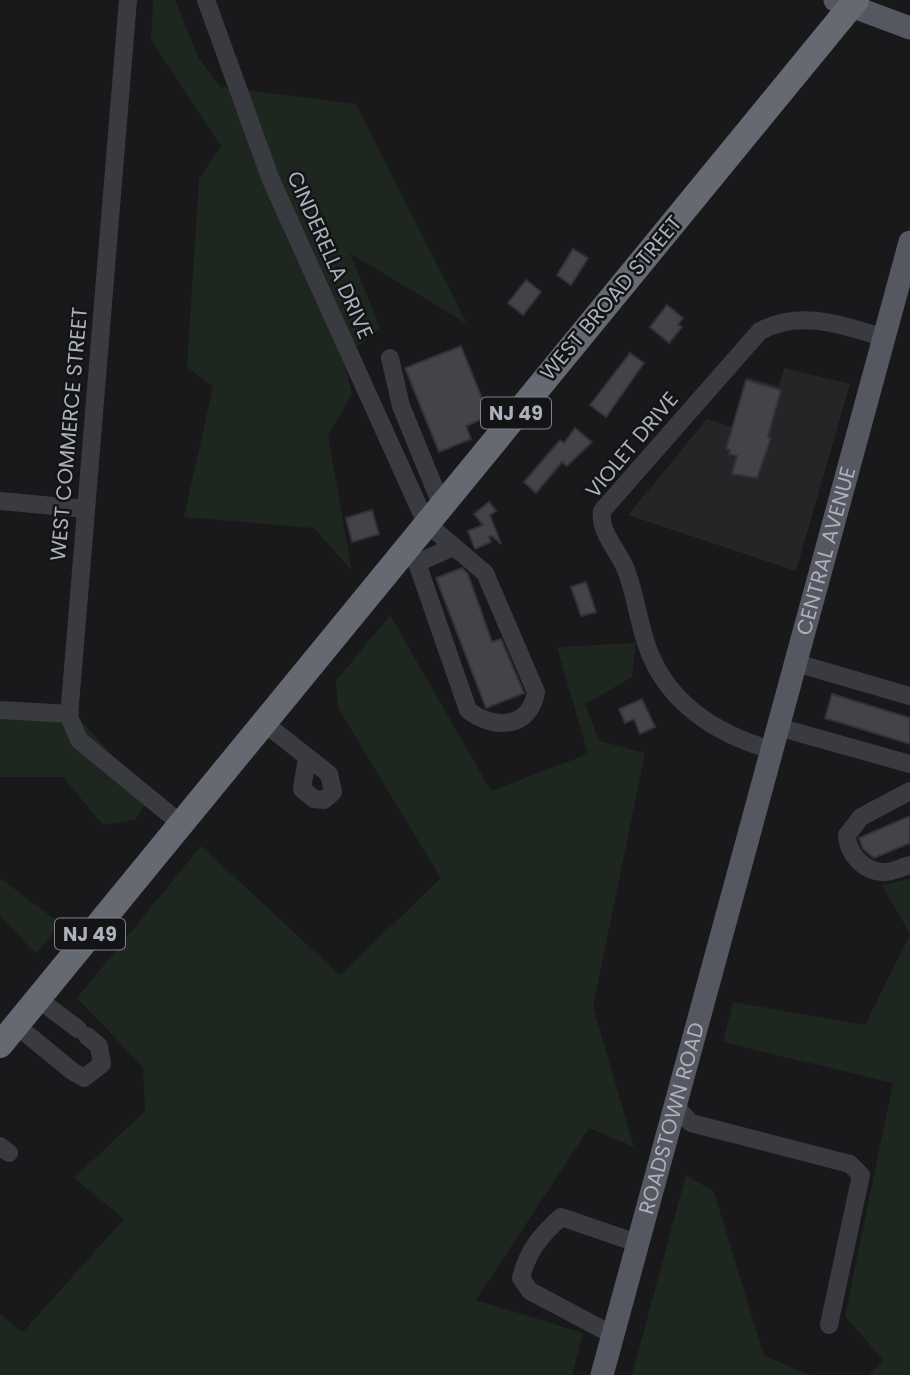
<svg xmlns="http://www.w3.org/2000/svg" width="910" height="1375" viewBox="0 0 910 1375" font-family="Poppins,sans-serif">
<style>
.built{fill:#252528}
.green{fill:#1e271f}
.building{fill:#434448;stroke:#333337;stroke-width:2}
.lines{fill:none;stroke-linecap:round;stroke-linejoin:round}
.minor{stroke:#393b41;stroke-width:18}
.major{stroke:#555860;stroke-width:23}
.highway{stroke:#656972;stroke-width:26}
.labels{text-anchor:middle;stroke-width:5;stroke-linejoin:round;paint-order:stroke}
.shield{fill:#141416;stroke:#7d818a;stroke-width:2}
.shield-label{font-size:19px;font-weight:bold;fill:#aab0bc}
.street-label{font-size:21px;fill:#aab0bc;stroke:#141416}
</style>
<rect width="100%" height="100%" fill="#19191b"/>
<path class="built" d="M 784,368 L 850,384 L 796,571 L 628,515 L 707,419 L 733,427 L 747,377 L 779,386 Z"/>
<path class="green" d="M 153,0 L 175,0 L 198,57 L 220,87 L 356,104 L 467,324 L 350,253 L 380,328 L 343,358 L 352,394 L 328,436 L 352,571 L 314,528 L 184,517 L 213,387 L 187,367 L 199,179 L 221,146 L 151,40 Z
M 390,615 L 491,791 L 588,754 L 557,647 L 636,643 L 632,677 L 585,704 L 599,741 L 645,753 L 593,1007 L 634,1147 L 589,1128 L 476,1300 L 583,1333 L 572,1375 L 0,1375 L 0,1314 L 23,1332 L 124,1219 L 74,1178 L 145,1111 L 143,1067 L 77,998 L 201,846 L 340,975 L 441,878 L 338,708 L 336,681 Z
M 0,705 L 72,710 L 149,798 L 135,820 L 103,825 L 63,777 L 0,777 Z
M 0,878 L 61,924 L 36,954 L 0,916 Z
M 910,879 L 910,1375 L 869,1375 L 883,1360 L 845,1316 L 893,1083 L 723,1042 L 733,1002 L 865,1025 L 910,934 L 882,885 Z
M 686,1175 L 714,1192 L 764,1356 L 810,1375 L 632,1375 Z"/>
<path class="building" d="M 573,249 L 588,258 L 571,285 L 557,275 Z
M 526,280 L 541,292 L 523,315 L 508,303 Z
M 667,305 L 683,318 L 678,325 L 682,327 L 669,343 L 650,327 Z
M 461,346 L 489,416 L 466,426 L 471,439 L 439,452 L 405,368 Z
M 630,353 L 644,363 L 606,417 L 590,405 Z
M 746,380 L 781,390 L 768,437 L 771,438 L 757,478 L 732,474 L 737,456 L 729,454 L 730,450 L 726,449 Z
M 575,428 L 592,442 L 567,466 L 562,462 L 536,493 L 524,482 L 560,440 L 564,443 Z
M 489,502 L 496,511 L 490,515 L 501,544 L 492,536 L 489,537 L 491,542 L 475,549 L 468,531 L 483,525 L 474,514 Z
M 372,510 L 379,534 L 352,542 L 346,518 Z
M 462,568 L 468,574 L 492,642 L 501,639 L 524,693 L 486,708 L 436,578 Z
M 586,582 L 596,612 L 581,616 L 571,587 Z
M 832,694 L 910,718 L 910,744 L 825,718 Z
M 642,699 L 655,727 L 640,734 L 634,719 L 625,723 L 619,709 Z
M 910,816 L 910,843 L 874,858 L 863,849 L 859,838 Z"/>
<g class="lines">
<path class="minor" d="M 128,0 L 69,717 L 79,740 L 180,823
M 206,0 L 271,180 L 426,523 L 485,573 L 536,692 C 530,729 493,730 468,710 L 417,563 L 403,550
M 390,358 L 401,406 L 441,504
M 0,501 L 86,509
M 417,563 L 453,547
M 796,663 L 910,696
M 0,710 L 70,714
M 263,722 L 329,774 L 333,792 L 324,800 L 314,799 L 302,789 L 307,758
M 778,727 L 910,764
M 772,750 C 716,734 665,702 646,643 C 638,619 635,593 626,570 C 619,551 599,533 602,511 L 760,331 C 800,309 843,325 885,338
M 910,791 L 861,817 L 847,835 C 848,854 863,871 883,872 C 891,873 902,867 910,865
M 38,999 L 78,1029
M 16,1025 L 72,1071 L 84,1078 L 102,1064 L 99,1046 L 87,1036
M 674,1105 L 691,1123 L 850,1164 L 861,1175 L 829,1325
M 0,1146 L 9,1153
M 613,1335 L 530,1291 L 521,1278 C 528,1250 541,1235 561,1217 L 637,1243"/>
<g class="major">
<path d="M 835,0 L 910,28"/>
<path id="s1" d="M 602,1375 L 910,242"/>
</g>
<path class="highway" d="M 0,1045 L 856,0"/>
</g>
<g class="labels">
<g class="shield">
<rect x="481" y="397.5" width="70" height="31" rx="5"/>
<rect x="55" y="918.5" width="70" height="31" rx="5"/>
</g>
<g class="shield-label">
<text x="516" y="420">NJ 49</text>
<text x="90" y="941">NJ 49</text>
</g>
<g class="street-label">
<text transform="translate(330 255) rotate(66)" y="7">CINDERELLA DRIVE</text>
<text transform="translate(611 298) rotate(-50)" y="7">WEST BROAD STREET</text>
<text transform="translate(69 434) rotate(-85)" y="7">WEST COMMERCE STREET</text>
<text transform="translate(632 445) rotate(-50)" y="7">VIOLET DRIVE</text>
<text dy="7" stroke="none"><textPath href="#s1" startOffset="854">CENTRAL AVENUE</textPath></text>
<text dy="7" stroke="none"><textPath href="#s1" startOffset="266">ROADSTOWN ROAD</textPath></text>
</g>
</g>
</svg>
